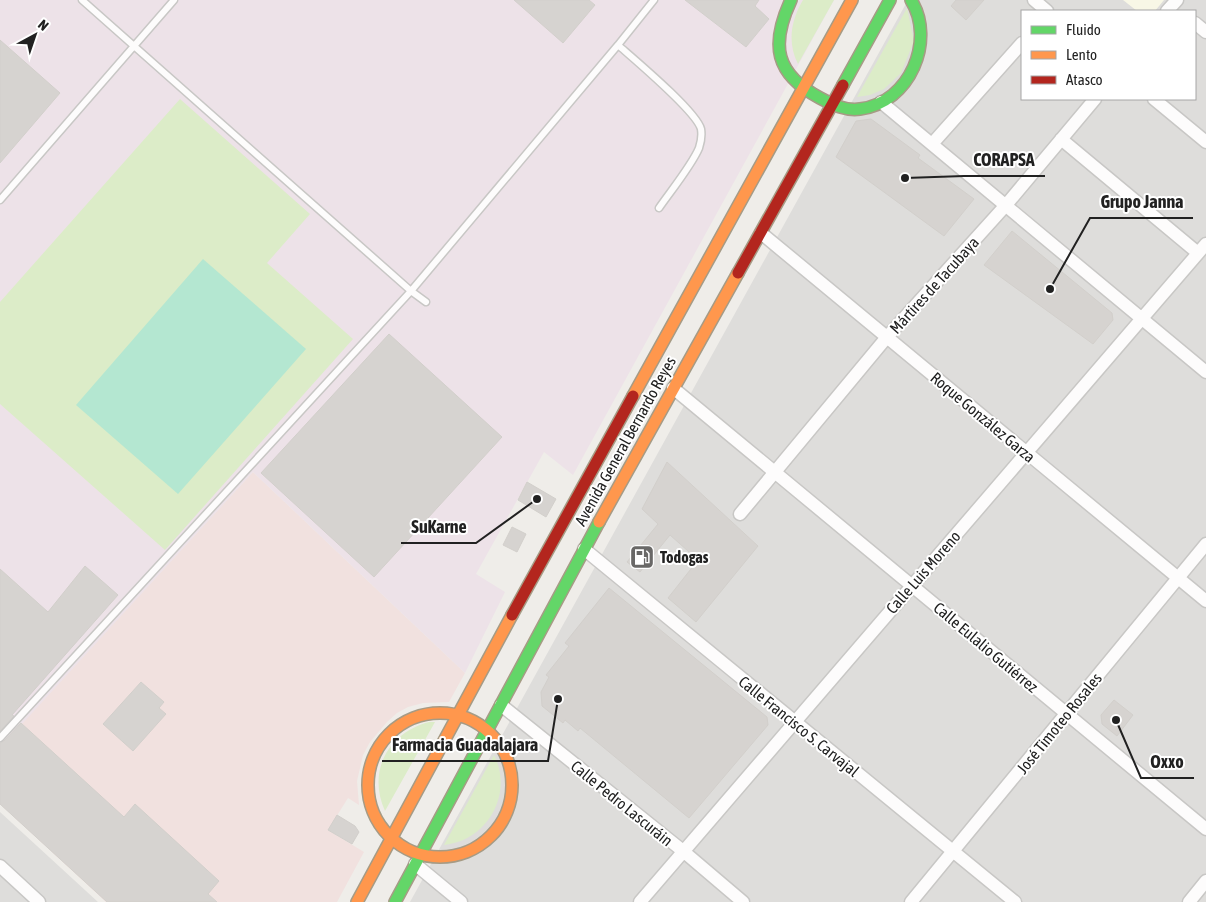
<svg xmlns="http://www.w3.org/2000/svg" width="1206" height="902" viewBox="0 0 1206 902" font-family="'Asap Condensed',sans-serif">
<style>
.residential{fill:#dedddb;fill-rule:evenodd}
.commercial{fill:#f1e1df}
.industrial{fill:#ede2e8}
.education{fill:#f8f7e6}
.grass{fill:#dcecc8}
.pitch{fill:#b4e7d1}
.building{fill:#d6d3d0;stroke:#d2cfcb}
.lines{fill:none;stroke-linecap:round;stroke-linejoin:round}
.lane-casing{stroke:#c8c7c5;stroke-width:9}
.street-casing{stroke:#c8c7c5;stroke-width:15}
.fast-casing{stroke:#a69b85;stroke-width:14}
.slow-casing{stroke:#a69b85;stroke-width:14}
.jam-casing{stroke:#a69b85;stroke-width:14}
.lane{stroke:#fdfcfc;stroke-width:6}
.street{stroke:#fdfcfc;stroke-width:12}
.fast{stroke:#63d668;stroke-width:11}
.slow{stroke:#ff974d;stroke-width:11}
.jam{stroke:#b3261e;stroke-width:11}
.labels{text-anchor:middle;stroke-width:4;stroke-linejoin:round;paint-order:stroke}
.street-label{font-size:16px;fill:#212121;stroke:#fff}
.poi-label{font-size:16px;font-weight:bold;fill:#212121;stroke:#fff;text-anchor:start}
.leader{fill:none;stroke:#212121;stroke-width:2}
.callout-dot{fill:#212121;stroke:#fff;stroke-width:2}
.callout-label{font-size:18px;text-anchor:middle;font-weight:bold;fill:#212121;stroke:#fff;stroke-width:4;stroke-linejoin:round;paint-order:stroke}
</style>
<rect width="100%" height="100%" fill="#efede9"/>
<path class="residential" d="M 908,0 L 1206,0 L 1206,902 L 410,902 ZM 1022,11 L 1195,11 L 1195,99 L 1022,99 Z
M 0,812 L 98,902 L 0,902 Z"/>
<path class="commercial" d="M 253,472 L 465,673 L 449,702 L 423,703 L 408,707 L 397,713 L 387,722 L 370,742 L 363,755 L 357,781 L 359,805 L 348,798 L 328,830 L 364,852 L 337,902 L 106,902 L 0,804 L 0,747 Z"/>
<path class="industrial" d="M 0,0 L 834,0 L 573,475 L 544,452 L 476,574 L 505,592 L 465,673 L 253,472 L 0,748 Z"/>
<path class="education" d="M 1123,0 L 1164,0 L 1155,11 L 1137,11 Z"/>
<path class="grass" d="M 803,0 L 834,0 L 798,64 C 787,43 791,20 803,0 Z
M 907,8 L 914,41 L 901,73 L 884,89 L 870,95 L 857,97 Z
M 180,99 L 310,214 L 267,263 L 353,339 L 165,550 L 0,404 L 0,302 Z
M 429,722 L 435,722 L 385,811 C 367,771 388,733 429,722 Z
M 494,755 C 514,794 487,841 444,845 Z"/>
<path class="pitch" d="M 203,259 L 306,349 L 178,494 L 76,405 Z"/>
<path class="building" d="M 514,0 L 589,0 L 595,5 L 563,43 Z
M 685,0 L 759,0 L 755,6 L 769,19 L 746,47 Z
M 956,0 L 984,0 L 966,20 L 951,6 Z
M 0,40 L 60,93 L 0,163 Z
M 871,119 L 920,155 L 918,158 L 974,199 L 944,236 L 836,157 L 856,121 Z
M 1012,231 L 1112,313 L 1113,320 L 1093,344 L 984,265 Z
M 389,334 L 502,437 L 374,577 L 261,473 Z
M 667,462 L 758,546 L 696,622 L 668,598 L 698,560 L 670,535 L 640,572 L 627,562 L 658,524 L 642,509 Z
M 527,482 L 556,499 L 546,517 L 518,500 Z
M 512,527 L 526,534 L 517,552 L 503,545 Z
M 85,566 L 118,595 L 12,715 L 14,716 L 0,731 L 0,569 L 48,612 Z
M 609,588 L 767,717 L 768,725 L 689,818 L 580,728 L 578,731 L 565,720 L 563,723 L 542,706 L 541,692 L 549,677 L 546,675 L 569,646 L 565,643 Z
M 141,682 L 164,702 L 159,708 L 166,714 L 133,751 L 103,724 Z
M 1114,700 L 1133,715 L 1117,736 L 1102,724 L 1101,715 Z
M 21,723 L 124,817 L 135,804 L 219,881 L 208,894 L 217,902 L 107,902 L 0,804 L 0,743 L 4,741 Z
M 337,815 L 355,826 L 359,832 L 352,844 L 328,830 Z"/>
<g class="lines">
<defs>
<path id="lane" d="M 82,0 L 411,291 L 426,302
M 654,0 L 618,45 C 635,60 696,111 701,129 C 702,135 701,142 699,148 C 692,165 670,192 659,208
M 0,200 L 174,0
M 0,738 L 411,291 L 618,45"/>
<path id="street" d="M 1034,0 L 1047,11
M 1167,11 L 1177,0
M 1195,23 L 1206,32
M 1154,99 L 1206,142
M 881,102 L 1206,372
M 1061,139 L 1198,253
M 932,144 L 1022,43
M 761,233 L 1206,601
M 673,388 L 1206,829
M 740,514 L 887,337 L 1006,205 L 1095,99
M 584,549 L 1015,902
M 501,705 L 683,851 L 743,902
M 415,864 L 461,902
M 0,866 L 39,902
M 640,902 L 1206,244
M 911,902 L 1206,544
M 1189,902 L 1206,881"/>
<path id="fast" d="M 791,0 C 770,45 775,74 820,98 C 833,105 846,111 860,109 C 910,103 936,40 911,0
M 843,85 L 890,0
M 395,902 L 599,522"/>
<path id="slow" d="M 633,396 L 852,0
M 599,522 L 738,273
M368 785a72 72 0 1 1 144 0a72 72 0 1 1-144 0Z
M 357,902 L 512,615"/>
<path id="jam" d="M 738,273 L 843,85
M 512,615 L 633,396"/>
</defs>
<use href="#lane" class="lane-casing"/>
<use href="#street" class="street-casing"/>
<use href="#fast" class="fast-casing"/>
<use href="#slow" class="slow-casing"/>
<use href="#jam" class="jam-casing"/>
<use href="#lane" class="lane"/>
<use href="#street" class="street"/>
<use href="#fast" class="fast"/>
<use href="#slow" class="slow"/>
<use href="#jam" class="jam"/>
</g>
<defs>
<symbol id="fuel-square" viewBox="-11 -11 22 22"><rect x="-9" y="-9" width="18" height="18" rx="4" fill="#696867" stroke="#fff"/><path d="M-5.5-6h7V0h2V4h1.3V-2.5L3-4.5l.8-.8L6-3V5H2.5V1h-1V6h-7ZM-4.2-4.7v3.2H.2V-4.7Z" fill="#fff"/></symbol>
</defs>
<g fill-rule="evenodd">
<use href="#fuel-square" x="628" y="543" width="28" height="28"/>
</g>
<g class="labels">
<g class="street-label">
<text transform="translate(934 285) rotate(-48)" y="6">Mártires de Tacubaya</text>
<text transform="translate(983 417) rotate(40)" y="6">Roque González Garza</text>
<text transform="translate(625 441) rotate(-61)" y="6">Avenida General Bernardo Reyes</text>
<text transform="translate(923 572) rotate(-49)" y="6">Calle Luis Moreno</text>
<text transform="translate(986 647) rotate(40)" y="6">Calle Eulalio Gutiérrez</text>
<text transform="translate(1059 723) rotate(-51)" y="6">José Timoteo Rosales</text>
<text transform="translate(799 726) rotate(39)" y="6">Calle Francisco S. Carvajal</text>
<text transform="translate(622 803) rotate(39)" y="6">Calle Pedro Lascuráin</text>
</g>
<g class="poi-label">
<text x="660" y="563">Todogas</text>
</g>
</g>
<path class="leader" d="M905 178L964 176H1045M1050 289L1090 218H1193M537 499L476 543H401M558 699L548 761H382M1116 720L1141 778H1194"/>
<g class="callout-dot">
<circle cx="905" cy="178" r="5"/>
<circle cx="1050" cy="289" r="5"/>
<circle cx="537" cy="499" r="5"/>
<circle cx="558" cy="699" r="5"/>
<circle cx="1116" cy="720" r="5"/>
</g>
<g class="callout-label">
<text x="1004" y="166">CORAPSA</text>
<text x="1142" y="208">Grupo Janna</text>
<text x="439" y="533">SuKarne</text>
<text x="465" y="751">Farmacia Guadalajara</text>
<text x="1167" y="768">Oxxo</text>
</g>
<rect x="1021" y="10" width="175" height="90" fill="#ffffff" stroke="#a6a6a6"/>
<rect x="1031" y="26" width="25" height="8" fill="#63d668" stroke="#a6a6a6"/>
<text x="1066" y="35" font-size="15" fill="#212121">Fluido</text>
<rect x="1031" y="51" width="25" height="8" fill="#ff974d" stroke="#a6a6a6"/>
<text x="1066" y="60" font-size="15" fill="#212121">Lento</text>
<rect x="1031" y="76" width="25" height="8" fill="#b3261e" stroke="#a6a6a6"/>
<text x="1066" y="85" font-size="15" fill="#212121">Atasco</text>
<g transform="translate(35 35) rotate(40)" stroke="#ffffff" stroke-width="4" paint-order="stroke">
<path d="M0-4L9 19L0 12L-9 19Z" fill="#212121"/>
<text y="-8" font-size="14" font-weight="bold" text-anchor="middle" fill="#212121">N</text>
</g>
</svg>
